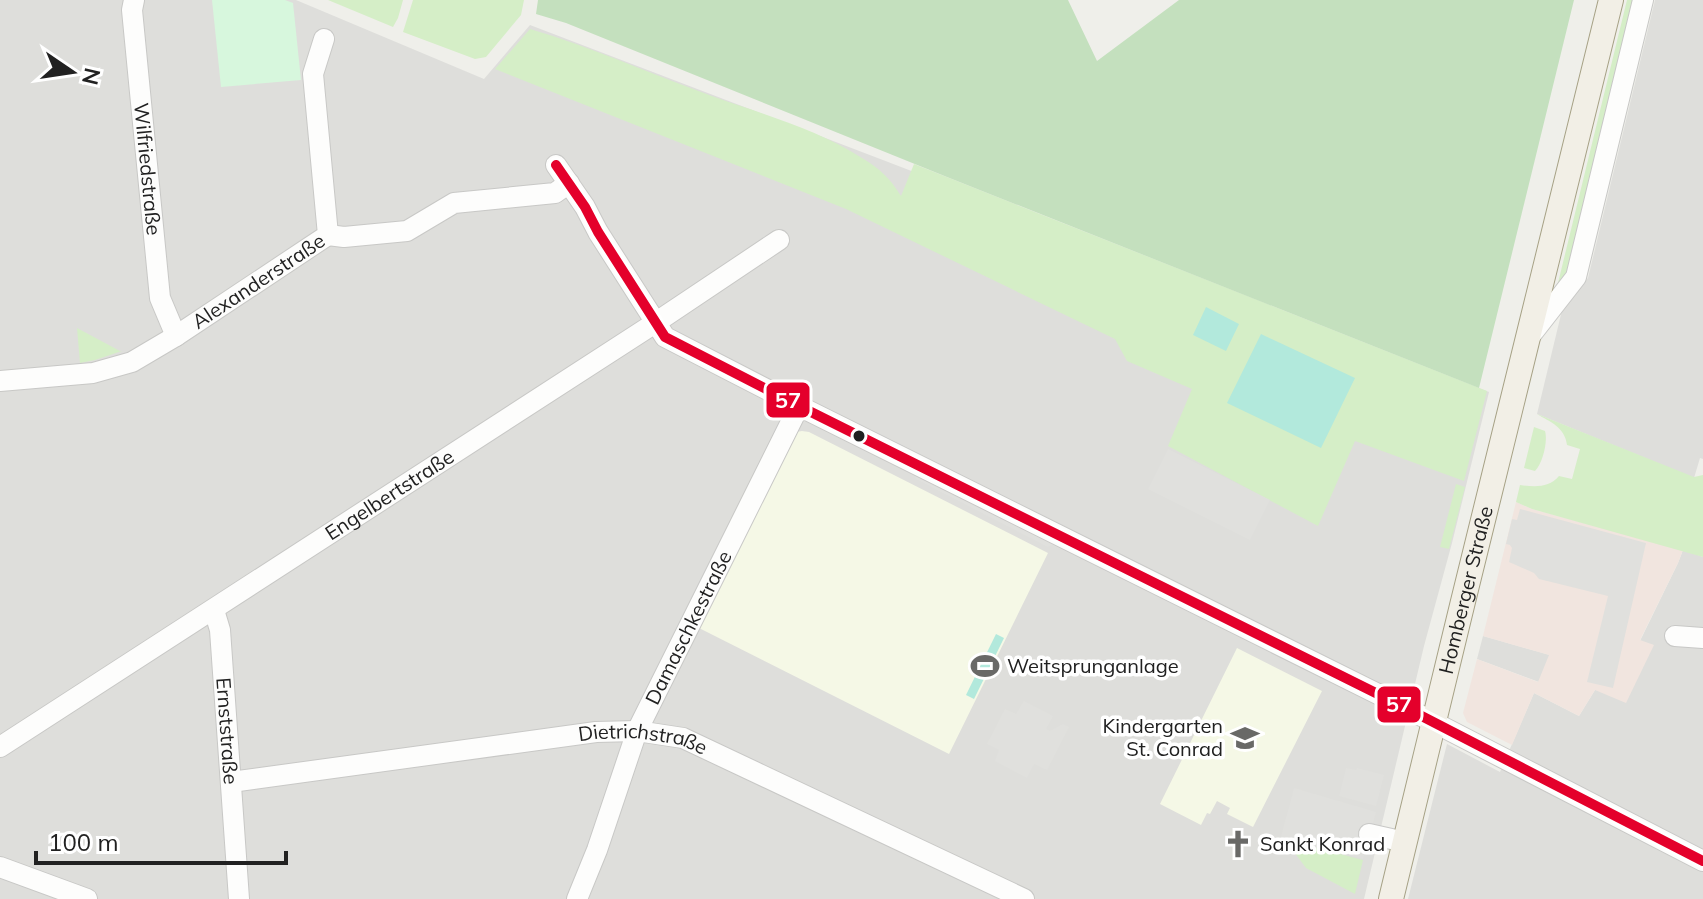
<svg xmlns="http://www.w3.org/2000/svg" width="1703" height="899" viewBox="0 0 1703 899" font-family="Mulish,sans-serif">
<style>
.residential{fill:#dededb}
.commercial{fill:#f1e5df}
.education{fill:#f5f8e6}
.grass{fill:#d5eec7}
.forest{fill:#c4e0be}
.park{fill:#d7f7dd}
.pitch{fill:#b2e9dc}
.parking{fill:#e0e0dd}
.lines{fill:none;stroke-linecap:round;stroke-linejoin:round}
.minor-casing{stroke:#c8c8c6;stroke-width:22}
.major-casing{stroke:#a6a185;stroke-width:26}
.minor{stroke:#fdfdfc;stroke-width:20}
.major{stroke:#f2efe6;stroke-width:24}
.bus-1-casing{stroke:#fff;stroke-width:16}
.bus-1{stroke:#e4002b;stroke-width:10}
.bus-dot{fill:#212121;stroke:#fff;stroke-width:3}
.labels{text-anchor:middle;stroke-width:7;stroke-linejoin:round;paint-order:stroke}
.street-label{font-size:20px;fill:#212121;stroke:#fff}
.poi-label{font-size:20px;fill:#212121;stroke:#fff;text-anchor:start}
.line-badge{stroke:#fff;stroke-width:3}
.badge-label{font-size:22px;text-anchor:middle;font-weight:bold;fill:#fff}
</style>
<rect width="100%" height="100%" fill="#efefea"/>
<path class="residential" d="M 0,0 L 296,0 L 484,79 L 530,25 L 1489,392 L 1452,543 L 1424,646 L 1364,899 L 0,899 Z
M 1655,0 L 1703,0 L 1703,459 L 1700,458 L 1694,478 L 1537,414 L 1564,302 L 1588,278 Z
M 1683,550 L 1703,557 L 1703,899 L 1408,899 L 1447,744 L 1500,772 L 1534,693 L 1579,716 L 1595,690 L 1653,645 L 1640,641 L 1678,563 Z
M 1483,636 L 1550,655 L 1539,682 L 1477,659 Z"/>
<path class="commercial" d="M 1516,502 L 1532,509 L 1683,550 L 1678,563 L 1640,640 L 1654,645 L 1626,703 L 1595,690 L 1579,716 L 1534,693 L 1512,745 L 1467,722 L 1463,713 L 1477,659 L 1538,682 L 1549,655 L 1483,636 Z"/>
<path class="education" d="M 802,431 L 809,432 L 1048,553 L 949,754 L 697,627 L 796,432 Z
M 1237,648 L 1322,691 L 1253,827 L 1227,814 L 1230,808 L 1217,801 L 1210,814 L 1207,813 L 1201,825 L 1160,804 Z"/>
<path class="grass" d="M 328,0 L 403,0 L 398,18 L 393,27 Z
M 413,0 L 524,0 L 521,15 L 486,57 L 475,59 L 403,32 Z
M 1627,0 L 1635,0 L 1570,268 L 1558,283 Z
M 530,29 C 591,47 649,73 709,95 C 759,113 818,129 862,158 C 880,169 890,178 901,196 L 914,164 L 1487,391 L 1464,481 L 1355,441 L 1318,526 L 1168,446 L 1192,389 L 1127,361 L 1115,339 L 846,209 L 495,69 Z
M 77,328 L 120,351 L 122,351 L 95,360 L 80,363 Z
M 1537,414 L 1694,477 L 1703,475 L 1703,557 L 1532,509 L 1516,502 L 1520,485 C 1535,487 1549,488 1559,476 L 1572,479 L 1580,449 L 1567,445 C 1565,427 1550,422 1537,414 Z
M 1534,427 L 1545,431 C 1548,441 1543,463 1535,471 L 1524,468 Z
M 1456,484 L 1465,487 L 1449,549 L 1440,547 Z
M 1290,841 L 1363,860 L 1355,894 L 1306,868 L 1288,844 Z"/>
<path class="forest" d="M 538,0 L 1068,0 L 1097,61 L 1179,0 L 1574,0 L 1479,388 L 947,177 L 566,23 L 536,14 Z"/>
<path class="park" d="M 212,0 L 285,0 L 293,3 L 301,80 L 221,87 Z"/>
<path class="pitch" d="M 1206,307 L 1239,324 L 1226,351 L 1193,335 Z
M 1261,334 L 1355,378 L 1321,448 L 1227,403 Z
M 996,634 L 1004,638 L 974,699 L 966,695 Z"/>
<path class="parking" d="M 1168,449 L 1270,500 L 1250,540 L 1148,489 Z
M 914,473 L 1054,544 L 1048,547 L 916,479 Z
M 1520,509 L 1646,543 L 1613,688 L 1587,682 L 1608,596 L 1539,579 L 1534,573 L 1509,562 L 1512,548 L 1510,545 L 1506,544 L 1512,519 L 1517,520 Z
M 1024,701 L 1053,716 L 1046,729 L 1050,731 L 1063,724 L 1069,727 L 1047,770 L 1034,764 L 1027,778 L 995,761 L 999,750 L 987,744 L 1005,709 L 1016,714 Z
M 1346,768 L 1356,770 L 1357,768 L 1384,775 L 1376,806 L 1339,796 Z
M 1294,788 L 1376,812 L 1363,859 L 1281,837 Z"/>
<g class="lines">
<defs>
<g id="minor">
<path id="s1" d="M 134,0 L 132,10 L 160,298 L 176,336"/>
<path d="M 556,165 L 585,207 L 598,232 L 665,337 L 799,406 L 1408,709 L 1703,861"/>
<path d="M 328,235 L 344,237 L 407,231 L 454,203 L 555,193 L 569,183"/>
<path d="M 1530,336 L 1576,277 L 1643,0"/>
<path id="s2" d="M 0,381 L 93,373 L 132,362 L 176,336 L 328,235 L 313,74 L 324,39"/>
<path id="s3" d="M 214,610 L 220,630 L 239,899"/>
<path d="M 1675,636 L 1703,638"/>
<path id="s4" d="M 0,747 L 655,323 L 779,240"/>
<path id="s5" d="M 231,782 L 596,732 L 637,731 L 683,738 L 1024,899"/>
<path d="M 1369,834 L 1405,842"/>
<path d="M 0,867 L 87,899"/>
<path id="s6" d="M 577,899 L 597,850 L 637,731 L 799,406"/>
</g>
<g id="major">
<path id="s7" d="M 1391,899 C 1463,599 1537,299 1611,0"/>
</g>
</defs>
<use href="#minor" class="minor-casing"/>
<use href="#major" class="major-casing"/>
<use href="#minor" class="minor"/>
<use href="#major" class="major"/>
<defs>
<path id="bus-1" d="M 556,165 L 585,207 L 598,232 L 665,337 L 799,406 L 1408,709 L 1703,861"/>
</defs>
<use href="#bus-1" class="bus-1-casing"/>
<use href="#bus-1" class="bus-1"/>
</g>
<defs>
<symbol id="stadium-bare" viewBox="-9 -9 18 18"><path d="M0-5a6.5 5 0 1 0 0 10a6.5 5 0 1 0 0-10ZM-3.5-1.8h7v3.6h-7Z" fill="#696967" stroke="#fff" stroke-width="2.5" paint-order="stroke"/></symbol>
<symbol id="school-bare" viewBox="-9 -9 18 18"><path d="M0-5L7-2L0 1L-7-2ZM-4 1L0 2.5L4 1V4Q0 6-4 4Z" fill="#696967" stroke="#fff" stroke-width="2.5" paint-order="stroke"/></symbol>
<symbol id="church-bare" viewBox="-9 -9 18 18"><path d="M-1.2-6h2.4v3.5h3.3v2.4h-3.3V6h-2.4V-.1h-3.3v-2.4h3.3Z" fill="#696967" stroke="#fff" stroke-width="2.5" paint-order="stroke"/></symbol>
</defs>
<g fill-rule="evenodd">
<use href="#stadium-bare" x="965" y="646" width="40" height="40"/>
<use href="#school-bare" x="1225" y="718" width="40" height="40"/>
<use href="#church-bare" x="1218" y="824" width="40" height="40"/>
</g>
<circle class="bus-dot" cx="859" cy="436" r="7"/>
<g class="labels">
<g class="street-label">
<text dy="7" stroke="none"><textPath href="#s1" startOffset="170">Wilfriedstraße</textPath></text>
<text dy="7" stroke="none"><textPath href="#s2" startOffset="284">Alexanderstraße</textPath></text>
<text dy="7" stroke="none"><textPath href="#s4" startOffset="464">Engelbertstraße</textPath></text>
<text dy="7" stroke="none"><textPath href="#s7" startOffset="318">Homberger Straße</textPath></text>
<text dy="7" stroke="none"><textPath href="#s6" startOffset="294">Damaschkestraße</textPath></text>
<text dy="7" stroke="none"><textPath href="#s3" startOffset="122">Ernststraße</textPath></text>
<text dy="7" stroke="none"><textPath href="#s5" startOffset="416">Dietrichstraße</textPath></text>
</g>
<g class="poi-label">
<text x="1007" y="673">Weitsprunganlage</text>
<text x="1223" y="733" text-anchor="end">Kindergarten<tspan x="1223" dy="23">St. Conrad</tspan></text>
<text x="1260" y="851">Sankt Konrad</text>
</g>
</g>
<g class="line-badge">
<rect x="765" y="381" width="46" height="38" rx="8" fill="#e4002b"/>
<rect x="1376" y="685" width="46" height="39" rx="8" fill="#e4002b"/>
</g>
<g class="badge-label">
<text x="788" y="408">57</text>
<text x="1399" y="712">57</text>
</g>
<g transform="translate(72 72) rotate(103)" stroke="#ffffff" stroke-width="6" paint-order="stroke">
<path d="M0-6L14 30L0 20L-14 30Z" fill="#212121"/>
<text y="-12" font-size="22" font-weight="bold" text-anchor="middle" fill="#212121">N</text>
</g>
<path d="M36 851v12h250v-12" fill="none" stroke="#212121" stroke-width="4"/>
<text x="48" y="851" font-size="24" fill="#212121" stroke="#ffffff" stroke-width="6" paint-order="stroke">100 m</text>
</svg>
